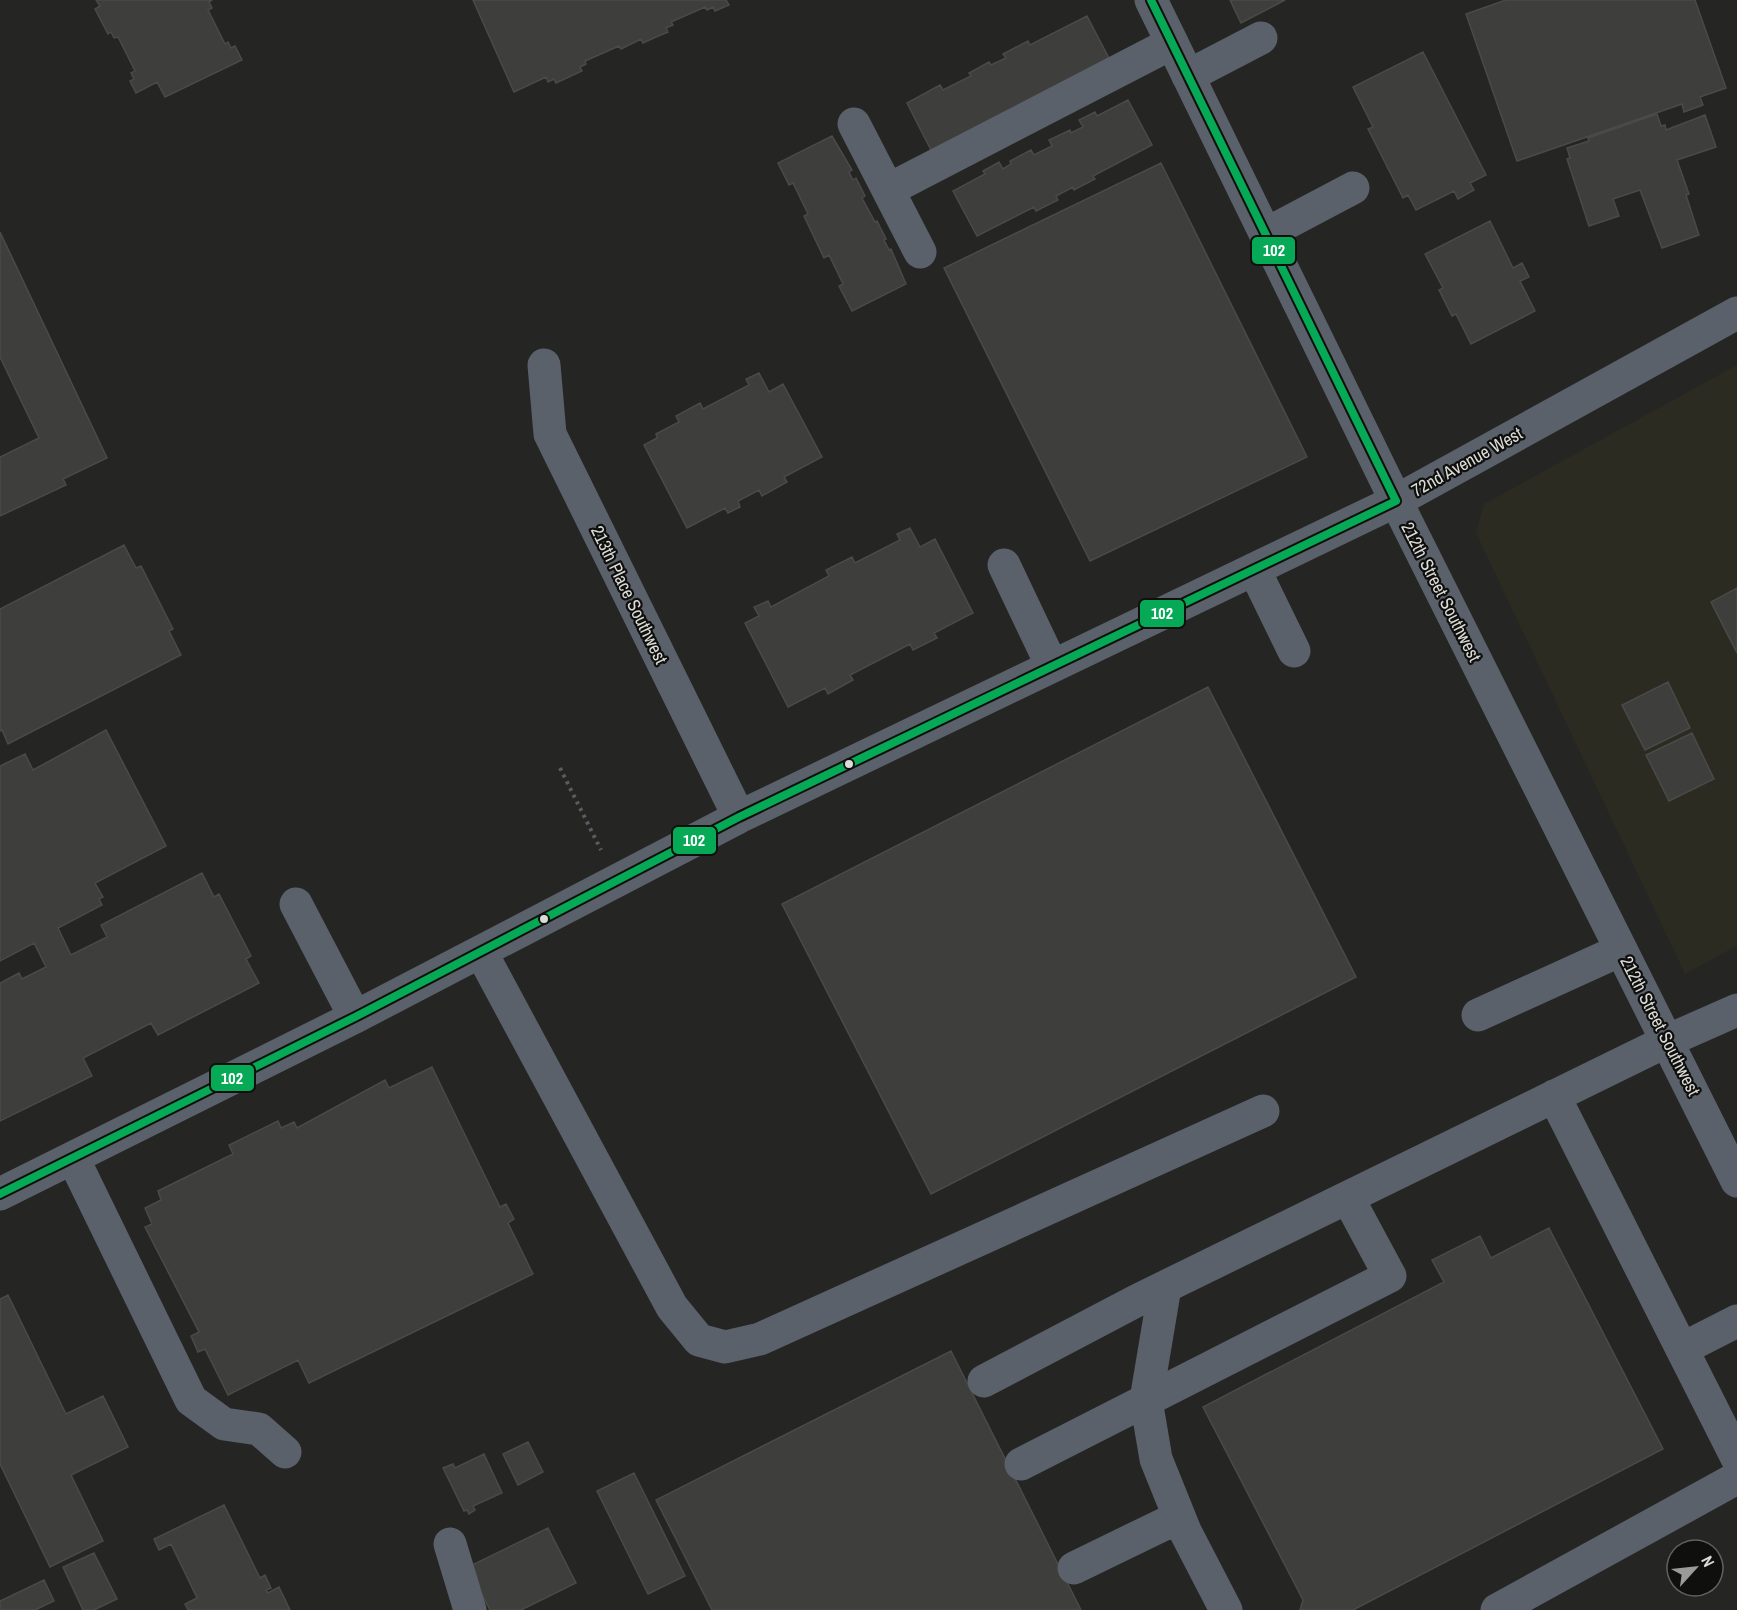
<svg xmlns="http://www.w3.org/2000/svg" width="1737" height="1610" viewBox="0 0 1737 1610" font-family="'Archivo Narrow',sans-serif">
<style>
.built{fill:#2c2b22}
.building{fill:#3e3e3c;stroke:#4a4a48;stroke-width:1.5}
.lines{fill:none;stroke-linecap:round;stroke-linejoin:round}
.path{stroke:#595c61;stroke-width:4;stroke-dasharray:3 4.5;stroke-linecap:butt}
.minor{stroke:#5a616a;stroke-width:33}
.major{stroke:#5a616a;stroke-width:33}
.bus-1-casing{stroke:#0f0f0d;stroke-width:12}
.bus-1{stroke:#06aa56;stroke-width:8}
.bus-dot{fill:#dbdbd8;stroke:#0f0f0d;stroke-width:2}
.labels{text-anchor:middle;stroke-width:4.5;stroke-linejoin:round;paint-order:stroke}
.street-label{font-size:18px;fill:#dbdbd8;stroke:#0f0f0d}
.line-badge{stroke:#0f0f0d;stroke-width:2}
.badge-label{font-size:16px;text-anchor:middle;font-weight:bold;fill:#fff}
</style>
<rect width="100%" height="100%" fill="#252523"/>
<path class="built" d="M 1737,365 L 1737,946 L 1685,974 L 1476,533 L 1484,504 Z"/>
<path class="building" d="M 96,0 L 212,0 L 209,2 L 212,8 L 208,10 L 225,44 L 228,42 L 231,48 L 235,46 L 242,60 L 165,97 L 157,82 L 136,93 L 130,81 L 134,79 L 131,73 L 135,71 L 118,37 L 114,38 L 111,32 L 108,34 L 95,9 L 100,6 Z
M 473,0 L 726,0 L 729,5 L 715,11 L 713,7 L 707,10 L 705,7 L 671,22 L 673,25 L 666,28 L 668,32 L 656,37 L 643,43 L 641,39 L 621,49 L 619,46 L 585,61 L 586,64 L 580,67 L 582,71 L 556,83 L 554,79 L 548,82 L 546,77 L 514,92 Z
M 1230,0 L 1285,0 L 1241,23 Z
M 1506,0 L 1695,0 L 1726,88 L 1700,97 L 1703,105 L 1684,112 L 1682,104 L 1517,161 L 1466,14 Z
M 1087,16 L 1111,62 L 933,154 L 907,103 L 940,85 L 943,90 L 971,76 L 969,73 L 989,62 L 991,65 L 1006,58 L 1003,54 L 1028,41 L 1030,45 Z
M 1423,52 L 1486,175 L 1470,183 L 1474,190 L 1458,199 L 1454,191 L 1416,210 L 1408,195 L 1403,198 L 1368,129 L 1373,127 L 1353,87 Z
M 1128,100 L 1152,145 L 1093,176 L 1095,179 L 1074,190 L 1073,187 L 1056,196 L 1058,200 L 1036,211 L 1034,207 L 977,236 L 953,191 L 985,174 L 983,171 L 999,162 L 1003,169 L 1011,164 L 1010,161 L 1031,150 L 1034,155 L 1052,146 L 1049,140 L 1070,130 L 1071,133 L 1083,127 L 1079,120 L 1095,112 L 1097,116 Z
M 1657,114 L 1661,126 L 1665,125 L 1666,130 L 1705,115 L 1716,147 L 1677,160 L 1689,194 L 1686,195 L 1699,235 L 1662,248 L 1640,190 L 1613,199 L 1619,216 L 1589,226 L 1567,159 L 1570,158 L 1567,148 L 1589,141 L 1588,138 Z
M 832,136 L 852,170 L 849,172 L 853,180 L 856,178 L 865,196 L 862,198 L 875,222 L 877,221 L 886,239 L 884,240 L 889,250 L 891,249 L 906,284 L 852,311 L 839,286 L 843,284 L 829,255 L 824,258 L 804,216 L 808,214 L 793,183 L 789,185 L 778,163 Z
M 1161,163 L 1307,457 L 1090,561 L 944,268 Z
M 1490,221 L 1513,268 L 1522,263 L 1529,277 L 1520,281 L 1535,311 L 1471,344 L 1456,314 L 1452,316 L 1439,290 L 1443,288 L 1425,254 Z
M 0,232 L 107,458 L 63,479 L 66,485 L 0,516 L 0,457 L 39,438 L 0,357 Z
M 759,373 L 769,392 L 783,384 L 822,457 L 784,477 L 787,482 L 762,496 L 759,490 L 738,501 L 740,507 L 728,513 L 725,508 L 687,528 L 644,445 L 657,438 L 656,434 L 679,422 L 676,416 L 700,403 L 703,409 L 749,385 L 746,379 Z
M 910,528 L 920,547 L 935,539 L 973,613 L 934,633 L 937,638 L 913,650 L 910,644 L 850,675 L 853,680 L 828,694 L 825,688 L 788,707 L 745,623 L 759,616 L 754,607 L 768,601 L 771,607 L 829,576 L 826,570 L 852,557 L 855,563 L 900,540 L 897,534 Z
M 124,545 L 136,568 L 141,566 L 173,629 L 169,631 L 181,655 L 8,744 L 2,730 L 0,731 L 0,609 Z
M 1737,588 L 1737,653 L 1711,602 Z
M 1668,682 L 1690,728 L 1645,750 L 1622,705 Z
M 1208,687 L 1356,977 L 931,1194 L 782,904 Z
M 106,730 L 166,846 L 95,883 L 103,897 L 99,899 L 102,905 L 58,928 L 71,955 L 107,937 L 101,925 L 202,873 L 214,897 L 219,894 L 251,956 L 246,959 L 259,983 L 158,1035 L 151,1023 L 83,1058 L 92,1076 L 0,1121 L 0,983 L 19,973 L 22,979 L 46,967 L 34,943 L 0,961 L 0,766 L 25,754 L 33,770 Z
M 1692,733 L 1714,779 L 1669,801 L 1646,755 Z
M 432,1067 L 500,1207 L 506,1204 L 514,1219 L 508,1223 L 533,1274 L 309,1383 L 298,1360 L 228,1395 L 205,1349 L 198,1352 L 191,1336 L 199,1332 L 145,1227 L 152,1224 L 145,1208 L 161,1200 L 158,1191 L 233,1154 L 229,1145 L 278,1121 L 281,1128 L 294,1122 L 297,1128 L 385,1080 L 389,1088 Z
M 1549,1228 L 1663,1449 L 1353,1610 L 1300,1610 L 1303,1600 L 1203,1407 L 1444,1282 L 1432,1260 L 1480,1236 L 1491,1258 Z
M 8,1295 L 66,1414 L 103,1396 L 128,1447 L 71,1475 L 103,1541 L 50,1567 L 0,1464 L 0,1299 Z
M 951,1351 L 1081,1610 L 712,1610 L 656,1500 Z
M 528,1442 L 543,1472 L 518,1485 L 503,1454 Z
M 484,1454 L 502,1493 L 473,1506 L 475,1510 L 469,1514 L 467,1510 L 464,1511 L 443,1468 L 453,1464 L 455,1468 Z
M 634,1473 L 685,1576 L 648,1594 L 597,1491 Z
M 224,1505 L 260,1578 L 265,1575 L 271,1588 L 266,1590 L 268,1593 L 279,1587 L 290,1610 L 188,1610 L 185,1604 L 197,1598 L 171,1544 L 159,1550 L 154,1539 Z
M 548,1528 L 576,1583 L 521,1610 L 490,1610 L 468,1567 Z
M 94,1553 L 117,1599 L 94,1610 L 83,1610 L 63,1567 Z
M 44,1580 L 54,1601 L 35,1610 L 0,1610 L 0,1601 Z"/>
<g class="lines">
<path class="path" d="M 560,768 L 601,850"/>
<path class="minor" d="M 1188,76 L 1261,38
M 854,124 L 920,252
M 888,190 L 1172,43
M 1266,234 L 1353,188
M 544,365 L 550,434 L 739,817
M 1004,565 L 1052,666
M 1254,569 L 1294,651
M 296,904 L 355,1017
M 481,952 L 672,1307 L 699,1340 L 725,1347 L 760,1339 L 1263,1111
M 1478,1015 L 1621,950
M 1554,1096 L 1737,1458
M 73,1158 L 191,1400 L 224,1424 L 259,1429 L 285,1452
M 0,1194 L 355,1017 L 739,817 L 1396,501 L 1737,313
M 1165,1287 L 1146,1400 L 1156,1459 L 1185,1531 L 1226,1610
M 1682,1349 L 1737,1321
M 984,1381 L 1136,1301 L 1667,1041 L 1737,1010
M 1021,1464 L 1390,1276 L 1348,1198
M 450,1544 L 470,1610
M 1074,1568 L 1179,1517
M 1497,1610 L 1737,1478"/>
<path class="major" d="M 1151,0 L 1396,501 L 1737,1181"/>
<defs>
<path id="bus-1" d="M 1151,0 L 1396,501
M 0,1194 L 355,1017 L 739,817 L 1396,501"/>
</defs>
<use href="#bus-1" class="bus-1-casing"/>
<use href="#bus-1" class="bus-1"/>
</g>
<g class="bus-dot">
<circle cx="849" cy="764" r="5"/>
<circle cx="544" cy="919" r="5"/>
</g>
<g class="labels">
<g class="street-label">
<text transform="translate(1467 462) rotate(-29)" y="6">72nd Avenue West</text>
<text transform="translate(1441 592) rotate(63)" y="6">212th Street Southwest</text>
<text transform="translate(629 595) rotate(64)" y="6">213th Place Southwest</text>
<text transform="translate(1660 1026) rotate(63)" y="6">212th Street Southwest</text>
</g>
</g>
<g class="line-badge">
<rect x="1251" y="236" width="45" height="29" rx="6" fill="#06aa56"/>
<rect x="1139" y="599" width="46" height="29" rx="6" fill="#06aa56"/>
<rect x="672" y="826" width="45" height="29" rx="6" fill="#06aa56"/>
<rect x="210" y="1064" width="45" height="28" rx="6" fill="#06aa56"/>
</g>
<g class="badge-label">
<text x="1274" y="256">102</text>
<text x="1162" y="619">102</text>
<text x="694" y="846">102</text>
<text x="232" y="1084">102</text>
</g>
<g transform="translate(1695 1568) rotate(63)"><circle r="28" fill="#0f0f0d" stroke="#61615e" stroke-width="1.5"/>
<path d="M0-4.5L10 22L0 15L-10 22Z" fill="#9b9b99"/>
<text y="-9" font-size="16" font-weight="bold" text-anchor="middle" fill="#dbdbd8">N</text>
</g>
</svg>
